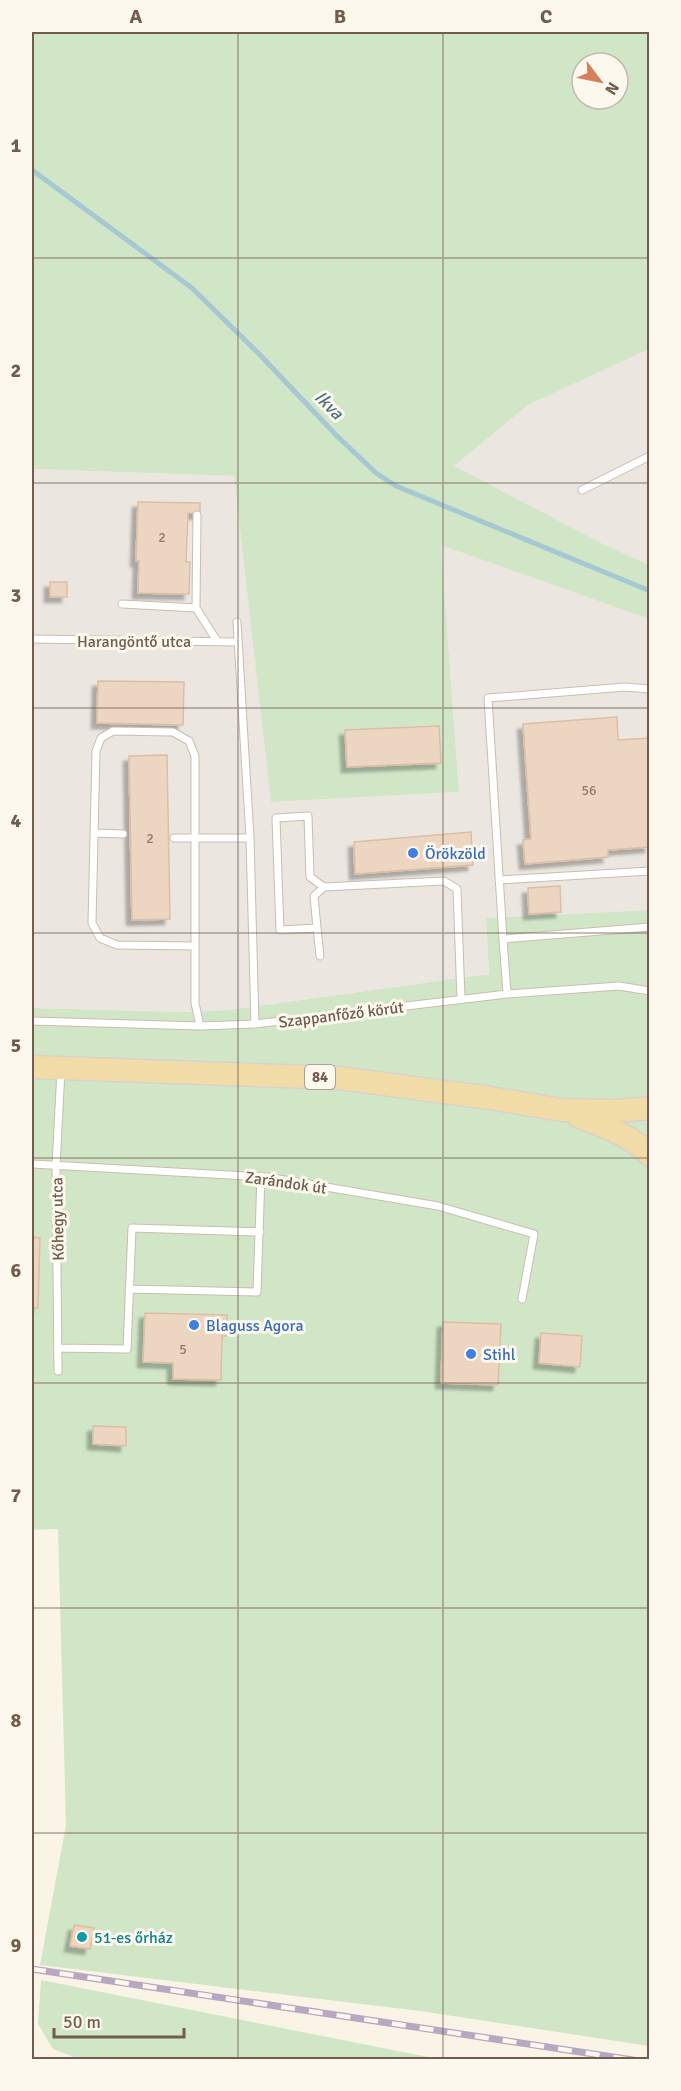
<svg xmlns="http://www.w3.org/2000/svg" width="681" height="2091" viewBox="0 0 681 2091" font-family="Signika,sans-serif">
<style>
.industrial{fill:#ebe6e0}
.green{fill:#d1e6c7;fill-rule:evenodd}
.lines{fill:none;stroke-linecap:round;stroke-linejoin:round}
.stream{stroke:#a5c8d2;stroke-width:5}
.building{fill:#ecd6c2;stroke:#ddbea4;stroke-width:1.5;filter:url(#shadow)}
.lane-casing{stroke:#cbbdae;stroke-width:9}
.primary-casing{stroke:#d7d2cd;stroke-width:25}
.lane{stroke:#fff;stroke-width:7}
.primary{stroke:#f1dba7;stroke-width:22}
.rail-casing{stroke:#b8a7c2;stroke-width:7}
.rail{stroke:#fdf8ed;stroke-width:4.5;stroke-dasharray:14;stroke-linecap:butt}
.grid{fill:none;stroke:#715d4e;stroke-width:1.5;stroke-opacity:0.55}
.shop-dot{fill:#3f7fe0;stroke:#fdf8ed;stroke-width:2}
.culture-dot{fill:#0f9aa8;stroke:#fdf8ed;stroke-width:2}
.labels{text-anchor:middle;stroke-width:6;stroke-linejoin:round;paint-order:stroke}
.number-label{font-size:14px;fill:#907b6b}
.shield{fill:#fdf8ed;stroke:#9b8c7e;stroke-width:1.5}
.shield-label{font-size:15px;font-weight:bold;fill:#715d4e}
.street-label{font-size:16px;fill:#715d4e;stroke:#fdf8ed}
.shop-label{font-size:16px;fill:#366cbe;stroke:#fdf8ed;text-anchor:start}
.culture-label{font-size:16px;fill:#0d838f;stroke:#fdf8ed;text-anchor:start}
.water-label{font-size:18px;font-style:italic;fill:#4b7482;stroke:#fdf8ed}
.neatline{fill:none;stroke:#715d4e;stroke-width:2}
.grid-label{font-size:20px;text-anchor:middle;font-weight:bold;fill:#715d4e}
</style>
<defs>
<filter id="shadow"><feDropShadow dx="-5.5" dy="5.5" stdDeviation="1.5" flood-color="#0004"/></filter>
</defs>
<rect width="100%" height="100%" fill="#faf4e7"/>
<path class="industrial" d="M 649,349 L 649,565 L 605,545 L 453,466 L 528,405 Z
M 32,469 L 234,476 L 272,802 L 459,792 L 441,544 L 649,619 L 649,910 L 486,918 L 489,974 L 228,1010 L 184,1012 L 32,1008 Z"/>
<path class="green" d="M 32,32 L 649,32 L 649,349 L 528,405 L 454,466 L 605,545 L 649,565 L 649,619 L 441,545 L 459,792 L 271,802 L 234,476 L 32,469 ZM 582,63 L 618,63 L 618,99 L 582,99 Z
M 649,910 L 649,2046 L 420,2011 L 40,1965 L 66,1825 L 58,1529 L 32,1530 L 32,1008 L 184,1012 L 228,1010 L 489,974 L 486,918 Z
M 41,1980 L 438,2059 L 79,2059 L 53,2049 L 38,2024 Z"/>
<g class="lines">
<path class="stream" d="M 32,170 L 192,288 L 261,356 L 337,436 L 376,473 L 396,486 L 650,591"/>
</g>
<path class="building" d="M 138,502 L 200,503 L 200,514 L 188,513 L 186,562 L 190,562 L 189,594 L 138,593 L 139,561 L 136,561 Z
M 50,582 L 67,582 L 67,597 L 50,597 Z
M 98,681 L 184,682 L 183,725 L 97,723 Z
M 617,717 L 618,740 L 650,738 L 650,847 L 608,850 L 608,857 L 525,864 L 523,840 L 531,839 L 523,724 Z
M 439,726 L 441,763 L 347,767 L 345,730 Z
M 167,755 L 170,919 L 132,920 L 129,756 Z
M 471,832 L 473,865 L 355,874 L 354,842 Z
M 560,886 L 561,912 L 529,914 L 528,888 Z
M 32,1237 L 40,1238 L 38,1308 L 32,1308 Z
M 145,1313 L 227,1315 L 226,1336 L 222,1336 L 221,1380 L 173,1379 L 173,1363 L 143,1362 Z
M 443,1322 L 501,1324 L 498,1385 L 441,1383 Z
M 541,1333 L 582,1336 L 580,1367 L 539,1363 Z
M 93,1426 L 126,1427 L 126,1446 L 93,1444 Z
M 74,1925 L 94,1928 L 90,1949 L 70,1946 Z"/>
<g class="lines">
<defs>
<path id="lane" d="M 582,490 L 650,456
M 122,604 L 196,608 L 217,641
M 196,608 L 197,515
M 237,622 L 250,838 L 255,1024
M 32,639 L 237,642
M 94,833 L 123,834
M 174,838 L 250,838
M 499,880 L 650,871
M 324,887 L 314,896 L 317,928 L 280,930 L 276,818 L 308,816 L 310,877 L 324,887 L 444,881 L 457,889 L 461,999
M 317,928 L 320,956
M 503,939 L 488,698 L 625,687 L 650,689
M 195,946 L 117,945 L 100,938 L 92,923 L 96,751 L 101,738 L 113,731 L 173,732 L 189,741 L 195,756 L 195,1003 L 200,1026
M 507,994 L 503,939 L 650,927
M 32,1021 L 200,1026 L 255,1024 L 507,994 L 619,986 L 650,991
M 32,1164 L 267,1177 L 438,1206 L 534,1234 L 522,1299
M 129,1289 L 257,1292 L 261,1176
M 58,1348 L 127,1349 L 132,1228 L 260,1232
M 58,1371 L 56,1166 L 61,1070"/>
<path id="primary" d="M 32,1067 L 339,1078 L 490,1098 L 562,1110 L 617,1111 L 650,1108
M 578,1116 C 602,1126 631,1135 650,1155"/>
</defs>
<use href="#lane" class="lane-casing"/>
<use href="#primary" class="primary-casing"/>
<use href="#lane" class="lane"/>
<use href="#primary" class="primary"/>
<defs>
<path id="rail" d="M 32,1969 L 633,2060"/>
</defs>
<use href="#rail" class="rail-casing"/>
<use href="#rail" class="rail"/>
</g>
<path class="grid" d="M 238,32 L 238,2060M 443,32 L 443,2060M 32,258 L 650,258M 32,483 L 650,483M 32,708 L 650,708M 32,933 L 650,933M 32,1158 L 650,1158M 32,1383 L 650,1383M 32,1608 L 650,1608M 32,1833 L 650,1833"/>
<g class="shop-dot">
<circle cx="413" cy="853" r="6"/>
<circle cx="194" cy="1325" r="6"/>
<circle cx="471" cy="1354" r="6"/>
</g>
<circle class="culture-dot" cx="82" cy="1937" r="6"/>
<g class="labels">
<g class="number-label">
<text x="162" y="542">2</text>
<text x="589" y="795">56</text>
<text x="150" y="843">2</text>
<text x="183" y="1354">5</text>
</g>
<rect class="shield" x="305" y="1065" width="30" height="24" rx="4.5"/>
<g class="shield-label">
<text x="320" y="1082">84</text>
</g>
<g class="street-label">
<text x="134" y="647">Harangöntő utca</text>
<text transform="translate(341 1014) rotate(-7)" y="6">Szappanfőző körút</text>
<text transform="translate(286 1182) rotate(8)" y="6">Zarándok út</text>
<text transform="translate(57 1219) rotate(-91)" y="6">Kőhegy utca</text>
</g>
<g class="shop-label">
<text x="425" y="859">Örökzöld</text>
<text x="206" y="1331">Blaguss Agora</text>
<text x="483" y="1360">Stihl</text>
</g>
<g class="culture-label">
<text x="94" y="1943">51-es őrház</text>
</g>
<g class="water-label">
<text transform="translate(329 405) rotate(45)" y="6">Ikva</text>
</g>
</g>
<rect width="681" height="2091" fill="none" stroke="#fdf8ed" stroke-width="66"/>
<g transform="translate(600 81) rotate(122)"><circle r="28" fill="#fdf8ed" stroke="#c5baad" stroke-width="1.5"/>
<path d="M0-4.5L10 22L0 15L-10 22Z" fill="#d67f5a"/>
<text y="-9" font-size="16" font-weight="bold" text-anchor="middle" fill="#715d4e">N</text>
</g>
<path d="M54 2028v9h130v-9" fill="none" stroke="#715d4e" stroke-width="3"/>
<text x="63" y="2028" font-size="18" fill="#715d4e" stroke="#fdf8ed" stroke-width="4.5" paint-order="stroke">50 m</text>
<rect x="33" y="33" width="615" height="2025" class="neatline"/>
<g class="grid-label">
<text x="136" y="23">A</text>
<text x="340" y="23">B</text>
<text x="546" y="23">C</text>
<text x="16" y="152">1</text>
<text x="16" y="377">2</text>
<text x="16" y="602">3</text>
<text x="16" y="827">4</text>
<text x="16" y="1052">5</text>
<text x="16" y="1277">6</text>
<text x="16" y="1502">7</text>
<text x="16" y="1727">8</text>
<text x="16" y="1952">9</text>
</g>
</svg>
